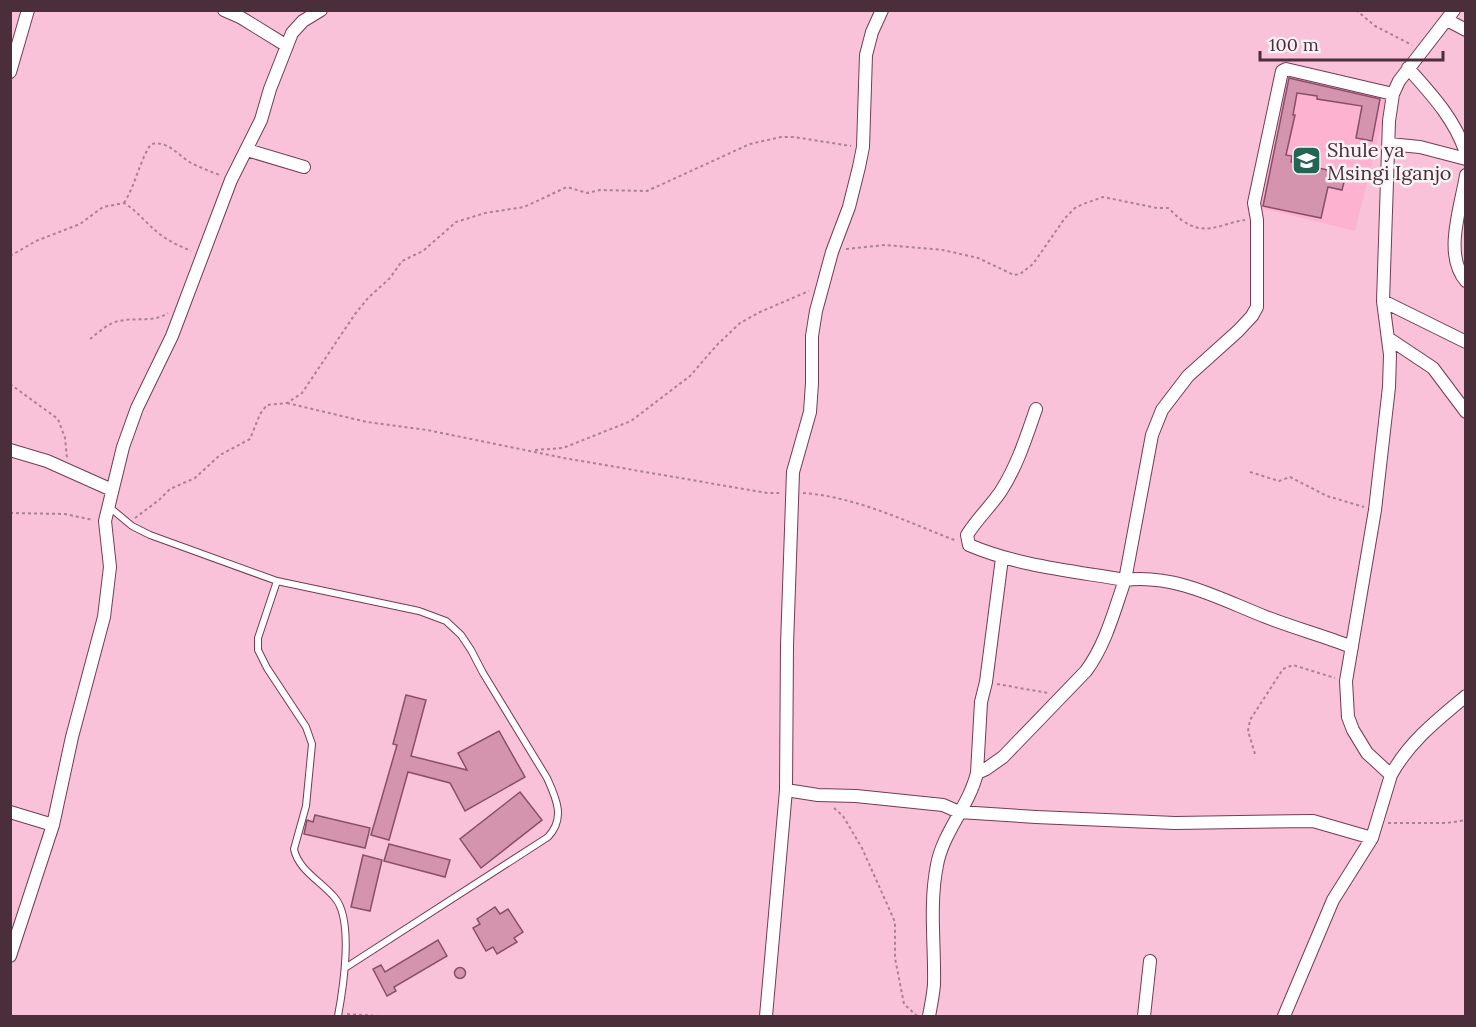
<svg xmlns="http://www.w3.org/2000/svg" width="1476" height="1027" viewBox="0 0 1476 1027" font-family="Lora,serif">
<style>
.built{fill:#fdb2d0}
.building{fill:#d594ae;stroke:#894f68;stroke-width:1.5}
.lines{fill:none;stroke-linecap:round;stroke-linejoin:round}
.lane-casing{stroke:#743b54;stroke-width:8}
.street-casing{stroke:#743b54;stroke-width:14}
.path{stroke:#ab8091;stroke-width:2;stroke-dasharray:3 3;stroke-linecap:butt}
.lane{stroke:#fff;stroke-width:6}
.street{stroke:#fff;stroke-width:12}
.labels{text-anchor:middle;stroke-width:5;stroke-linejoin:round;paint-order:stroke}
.poi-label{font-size:20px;fill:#4a2f3a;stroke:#faf3f5;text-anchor:start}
</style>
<rect width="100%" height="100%" fill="#f9c2d8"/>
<path class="built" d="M 1283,63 L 1391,86 L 1355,231 L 1248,205 Z"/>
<path class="building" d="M 1289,78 L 1380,99 L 1372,141 L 1356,138 L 1362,106 L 1317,99 L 1317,96 L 1297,93 L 1293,115 L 1295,115 L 1286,155 L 1292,156 L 1291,162 L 1346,174 L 1342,190 L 1328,187 L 1321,218 L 1263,206 Z
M 406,695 L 426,700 L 411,756 L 467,770 L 458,753 L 499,731 L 525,777 L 465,811 L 450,783 L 408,772 L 389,840 L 371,835 L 397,745 L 393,744 Z
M 520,792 L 542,820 L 481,868 L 460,839 Z
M 315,815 L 370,828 L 365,848 L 304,834 L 307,820 L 313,822 Z
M 389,844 L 450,860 L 445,877 L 384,861 Z
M 363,855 L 382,860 L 370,911 L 351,907 Z
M 495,907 L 500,914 L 508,909 L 523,932 L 514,938 L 517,942 L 497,954 L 493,947 L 486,951 L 473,928 L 480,924 L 477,919 Z
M 438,940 L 447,956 L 394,987 L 396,991 L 387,996 L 373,969 L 381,965 L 385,972 Z
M454.5 973a5.5 5.5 0 1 1 11 0a5.5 5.5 0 1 1-11 0Z"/>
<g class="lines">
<defs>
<path id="lane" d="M 108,506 L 132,526 L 150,535 L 277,581 L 419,611 L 446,621 L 461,635 L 471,650 L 483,673 L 547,778 C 556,798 566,818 548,837 L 345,968
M 277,581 L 258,638 L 258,650 L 267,668 L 306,727 L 312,744 L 306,806 L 294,849 C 298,870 322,882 335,898 C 354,920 343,989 338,1016"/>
<path id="street" d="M 224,10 L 240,17 L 287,46
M 1447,20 L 1466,30
M 1408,68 C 1432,95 1454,118 1466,153
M 10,72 L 28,10
M 1389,144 L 1420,147 L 1466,159
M 247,150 L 304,167
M 1466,175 C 1461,207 1443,255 1466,281
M 1383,301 L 1466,342
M 1388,338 L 1433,368 L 1466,412
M 1036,409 C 1026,438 1017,466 1001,491 C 991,506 976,520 967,535 L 969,545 C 1018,566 1073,571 1125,580 L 1152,435 L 1162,410 L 1188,376 L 1238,331 L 1252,316 L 1257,307 L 1257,220 L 1254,203 L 1282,71 L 1286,69 L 1393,94
M 10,450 L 47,461 L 112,490
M 977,773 L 981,702 L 986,682 L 1002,558
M 1391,775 L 1367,753 L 1353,730 L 1348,717 L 1346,681 L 1375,510 L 1389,387 L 1390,355 L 1383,301 L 1389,121 L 1393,94 L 1399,81 L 1454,10
M 786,790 L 818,795 L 856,796 L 943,805 L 959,812 L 1036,817 L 1175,823 L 1313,821 L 1372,838
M 10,812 L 53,825
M 10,956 L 53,825 L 72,737 L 104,617 L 110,567 L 105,521 L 123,447 L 137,408 L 172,336 L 231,180 L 261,120 L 270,89 L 292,33 L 303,21 L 321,10
M 766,1016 L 786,790 L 787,645 L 793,472 L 810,412 L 812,383 L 812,336 L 816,311 L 832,252 L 849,207 L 859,167 L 863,147 L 866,55 L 872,32 L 882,10
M 929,1016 C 931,1006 933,995 934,985 C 935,945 929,905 937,865 C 943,832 969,806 977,773 L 986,769 L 1003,757 L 1086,671 C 1106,644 1114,611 1125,580 C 1176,574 1220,599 1266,617 C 1294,628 1324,636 1352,647
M 1144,1016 L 1150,961
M 1284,1016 L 1333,900 L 1372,838 L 1391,775 C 1409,742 1437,720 1466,696"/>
</defs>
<use href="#lane" class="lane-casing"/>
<use href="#street" class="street-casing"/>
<path class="path" d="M 1356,10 L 1375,26 L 1412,45
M 124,203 C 136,184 139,162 151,144 C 169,140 179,157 193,164 C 202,168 211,172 220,175
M 846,249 L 885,245 L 943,250 L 978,258 L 1014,275 L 1020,274 L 1033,264 L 1065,218 L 1075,208 L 1083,204 L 1103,197 L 1157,208 L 1168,208 C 1173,212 1177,217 1183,221 C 1206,237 1222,223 1245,220
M 10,256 L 36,241 L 80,224 L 103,207 L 124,203 C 139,212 147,225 161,235 C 170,242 180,246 191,251
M 90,339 C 99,332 108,323 119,321 C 136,317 153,323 168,313
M 10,384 L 58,419 L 65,438 L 67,458
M 287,403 L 367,422 L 427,430 L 564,458 L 767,493 L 779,493
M 535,450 L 563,448 L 631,421 L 690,376 L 716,346 L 740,323 L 760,312 L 809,291
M 1250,472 L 1279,481 L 1290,477 L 1327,496 L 1364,507
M 803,493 C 857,497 907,522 957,541
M 10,513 L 65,514 L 93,520
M 135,518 L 159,500 L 170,489 L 195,478 L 220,455 L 250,439 L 260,414 L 267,405 L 287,403 L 302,393 L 355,314 L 368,298 L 390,278 L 402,261 L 423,251 L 456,222 L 485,213 L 524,207 L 567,187 L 587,193 L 600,190 L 647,191 L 750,144 L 781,137 L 794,137 L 851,146
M 997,684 L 1048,693
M 1255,754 L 1248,731 L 1250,720 L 1283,669 L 1293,665 L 1335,678
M 834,808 L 843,816 L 862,848 L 895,922 L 895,958 L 904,1004 L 917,1016
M 1388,823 L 1447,823 L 1466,820
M 347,1014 L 379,1016"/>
<use href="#lane" class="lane"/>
<use href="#street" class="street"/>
</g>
<defs>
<symbol id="school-square" viewBox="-11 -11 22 22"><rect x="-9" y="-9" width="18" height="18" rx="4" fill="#236555" stroke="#faf3f5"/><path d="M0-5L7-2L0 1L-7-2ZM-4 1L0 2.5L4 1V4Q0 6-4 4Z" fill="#fff"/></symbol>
</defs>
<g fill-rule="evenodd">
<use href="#school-square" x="1290" y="144" width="33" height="33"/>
</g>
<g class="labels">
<g class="poi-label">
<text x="1327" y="157">Shule ya<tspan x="1327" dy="23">Msingi Iganjo</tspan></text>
</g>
</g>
<rect width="1476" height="1027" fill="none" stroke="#4a2f3a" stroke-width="24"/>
<path d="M1260 51v9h183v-9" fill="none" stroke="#4a2f3a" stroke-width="3"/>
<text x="1269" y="51" font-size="18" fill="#4a2f3a" stroke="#faf3f5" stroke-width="4.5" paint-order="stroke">100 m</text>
</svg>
